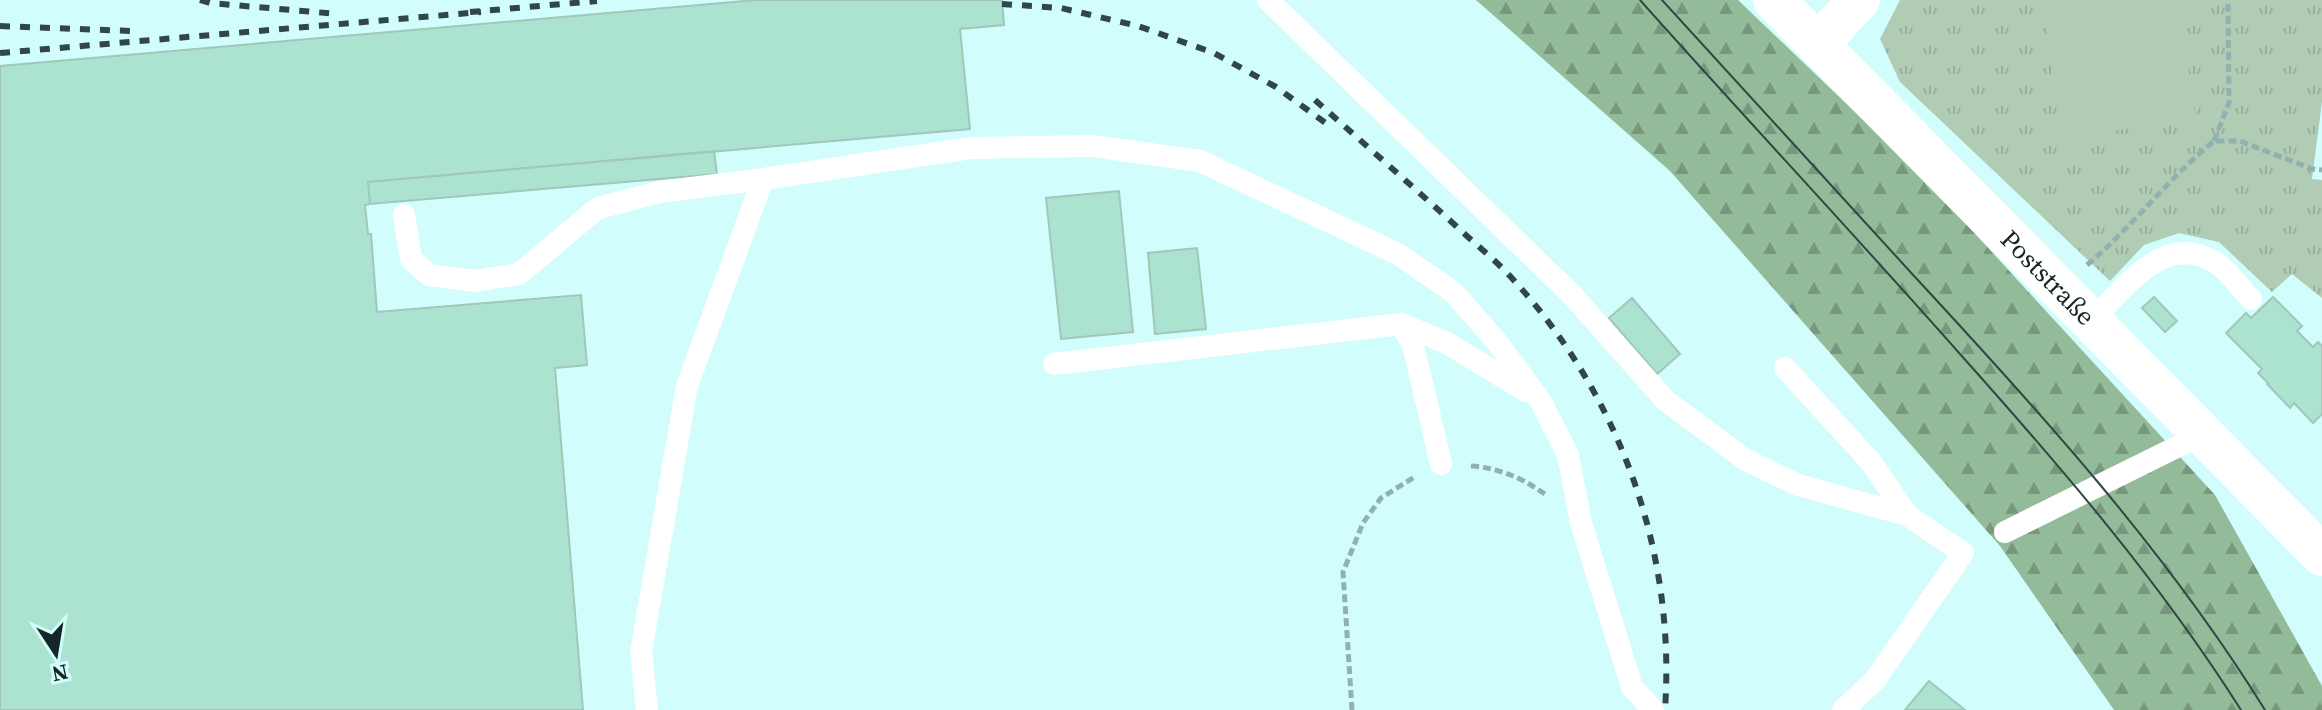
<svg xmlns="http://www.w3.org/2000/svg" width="2322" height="710" viewBox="0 0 2322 710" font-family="'Source Serif 4',serif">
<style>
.grass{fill:url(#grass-tufts)}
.forest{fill:url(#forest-firs)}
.park{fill:#b1ccb5}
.building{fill:#abe3d0;stroke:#a0c7ba;stroke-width:2}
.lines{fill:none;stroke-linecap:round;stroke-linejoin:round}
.path{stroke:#8fb2b1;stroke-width:5;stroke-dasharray:8 4;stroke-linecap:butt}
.service{stroke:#fff;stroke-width:22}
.minor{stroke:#fff;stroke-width:42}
.tram{stroke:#314646;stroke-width:2}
.rail{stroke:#314646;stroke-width:6;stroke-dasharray:10 10;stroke-linecap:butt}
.labels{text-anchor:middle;stroke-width:6;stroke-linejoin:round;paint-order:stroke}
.street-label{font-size:26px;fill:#152626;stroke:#d1fdfc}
</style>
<defs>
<pattern id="grass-tufts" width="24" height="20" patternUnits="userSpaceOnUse" patternTransform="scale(2)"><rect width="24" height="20" fill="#b1ccb5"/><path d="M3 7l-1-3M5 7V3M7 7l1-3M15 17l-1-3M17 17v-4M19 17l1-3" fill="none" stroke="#97af9c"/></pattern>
<pattern id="forest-firs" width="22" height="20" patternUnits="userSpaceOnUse" patternTransform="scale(2)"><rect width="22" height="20" fill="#94bb99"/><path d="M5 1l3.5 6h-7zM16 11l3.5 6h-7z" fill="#78987d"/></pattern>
</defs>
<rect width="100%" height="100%" fill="#d1fdfc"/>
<path class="grass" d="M 1900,0 L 2322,0 L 2322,102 L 2312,179 L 2322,180 L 2322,298 L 2292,274 L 2272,292 L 2219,242 L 2179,233 L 2144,245 L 2110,281 L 1900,82 L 1880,39 Z"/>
<path class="forest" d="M 1476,0 L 1738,0 L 1923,177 L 2215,495 L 2322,686 L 2322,710 L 2114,710 L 2000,546 L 1670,171 Z"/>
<path class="park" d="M 2042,0 L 2178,0 L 2196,119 L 2063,138 Z"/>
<path class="building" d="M 756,0 L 1002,0 L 1004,25 L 960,29 L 970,129 L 368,182 L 370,204 L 365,205 L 368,234 L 371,234 L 377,312 L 581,295 L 587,365 L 555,368 L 583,710 L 0,710 L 0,66 Z
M 714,151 L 717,174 L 370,204 L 368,182 Z
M 1119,191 L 1133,332 L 1061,339 L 1046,198 Z
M 1197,248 L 1206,329 L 1155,334 L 1148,253 Z
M 2154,297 L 2177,321 L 2165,332 L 2142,308 Z
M 2273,297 L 2302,326 L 2297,331 L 2313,347 L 2318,342 L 2322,346 L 2322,414 L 2313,423 L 2294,403 L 2290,408 L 2267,384 L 2268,383 L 2258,373 L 2262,369 L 2226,333 L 2246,313 L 2251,318 Z
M 1632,298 L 1680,354 L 1657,374 L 1609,318 Z
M 1929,681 L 1965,710 L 1905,710 Z"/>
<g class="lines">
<path class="path" d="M 2214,141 L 2229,103 L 2228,0
M 2087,265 C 2133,226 2168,179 2214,141 L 2240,141 L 2312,169 L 2322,170
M 1471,466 C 1499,468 1523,478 1546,495
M 1352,710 L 1343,572 L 1363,523 L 1381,498 L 1416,476"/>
<path class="service" d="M 1268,0 L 1573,296 L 1665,400 L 1746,460 L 1798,485 L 1907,515 L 1963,553 L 1875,680 L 1843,710
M 404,215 L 411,259 L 429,275 L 475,281 L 519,274 L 598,208 L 660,192 L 763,179
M 2092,320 C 2126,287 2165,230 2216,263 C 2229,271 2240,288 2251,299
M 1401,324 L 1447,343 L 1526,391
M 1054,364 L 1401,324 L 1413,345 L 1441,464
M 1785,368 L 1871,462 L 1907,515
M 2005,532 L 2205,433
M 647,710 L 641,652 L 687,386 L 763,179 L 971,148 L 1092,146 L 1200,161 L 1398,254 L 1453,292 L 1497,342 L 1540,400 L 1568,455 L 1581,523 L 1632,687 L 1653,710"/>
<g class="minor">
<path id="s1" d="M 1774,0 L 2322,555"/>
<path d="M 1818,44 L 1859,0"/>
</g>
<path class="tram" d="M 1640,0 C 1746,119 1855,235 1960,354 C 2061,467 2160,582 2241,710
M 1662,0 C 1747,92 1830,185 1915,277 C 2041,413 2167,552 2265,710"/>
<path class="rail" d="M 200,0 L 210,3 L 338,14
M 1002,4 L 1061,8 L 1138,26 L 1214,53 L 1276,87 L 1327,124
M 470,12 L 597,1
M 0,26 L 132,31
M 0,53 L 481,12
M 1315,100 C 1362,142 1409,183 1456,226 C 1473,242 1493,258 1509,275 C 1619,393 1676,550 1665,710"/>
</g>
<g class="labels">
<g class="street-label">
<text dy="9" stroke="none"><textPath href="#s1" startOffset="390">Poststraße</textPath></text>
</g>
</g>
<g transform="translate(56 654) rotate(168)" stroke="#d1fdfc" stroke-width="6" paint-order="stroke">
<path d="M0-6L14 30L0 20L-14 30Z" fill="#152626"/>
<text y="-12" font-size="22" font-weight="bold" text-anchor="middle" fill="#152626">N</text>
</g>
</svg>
